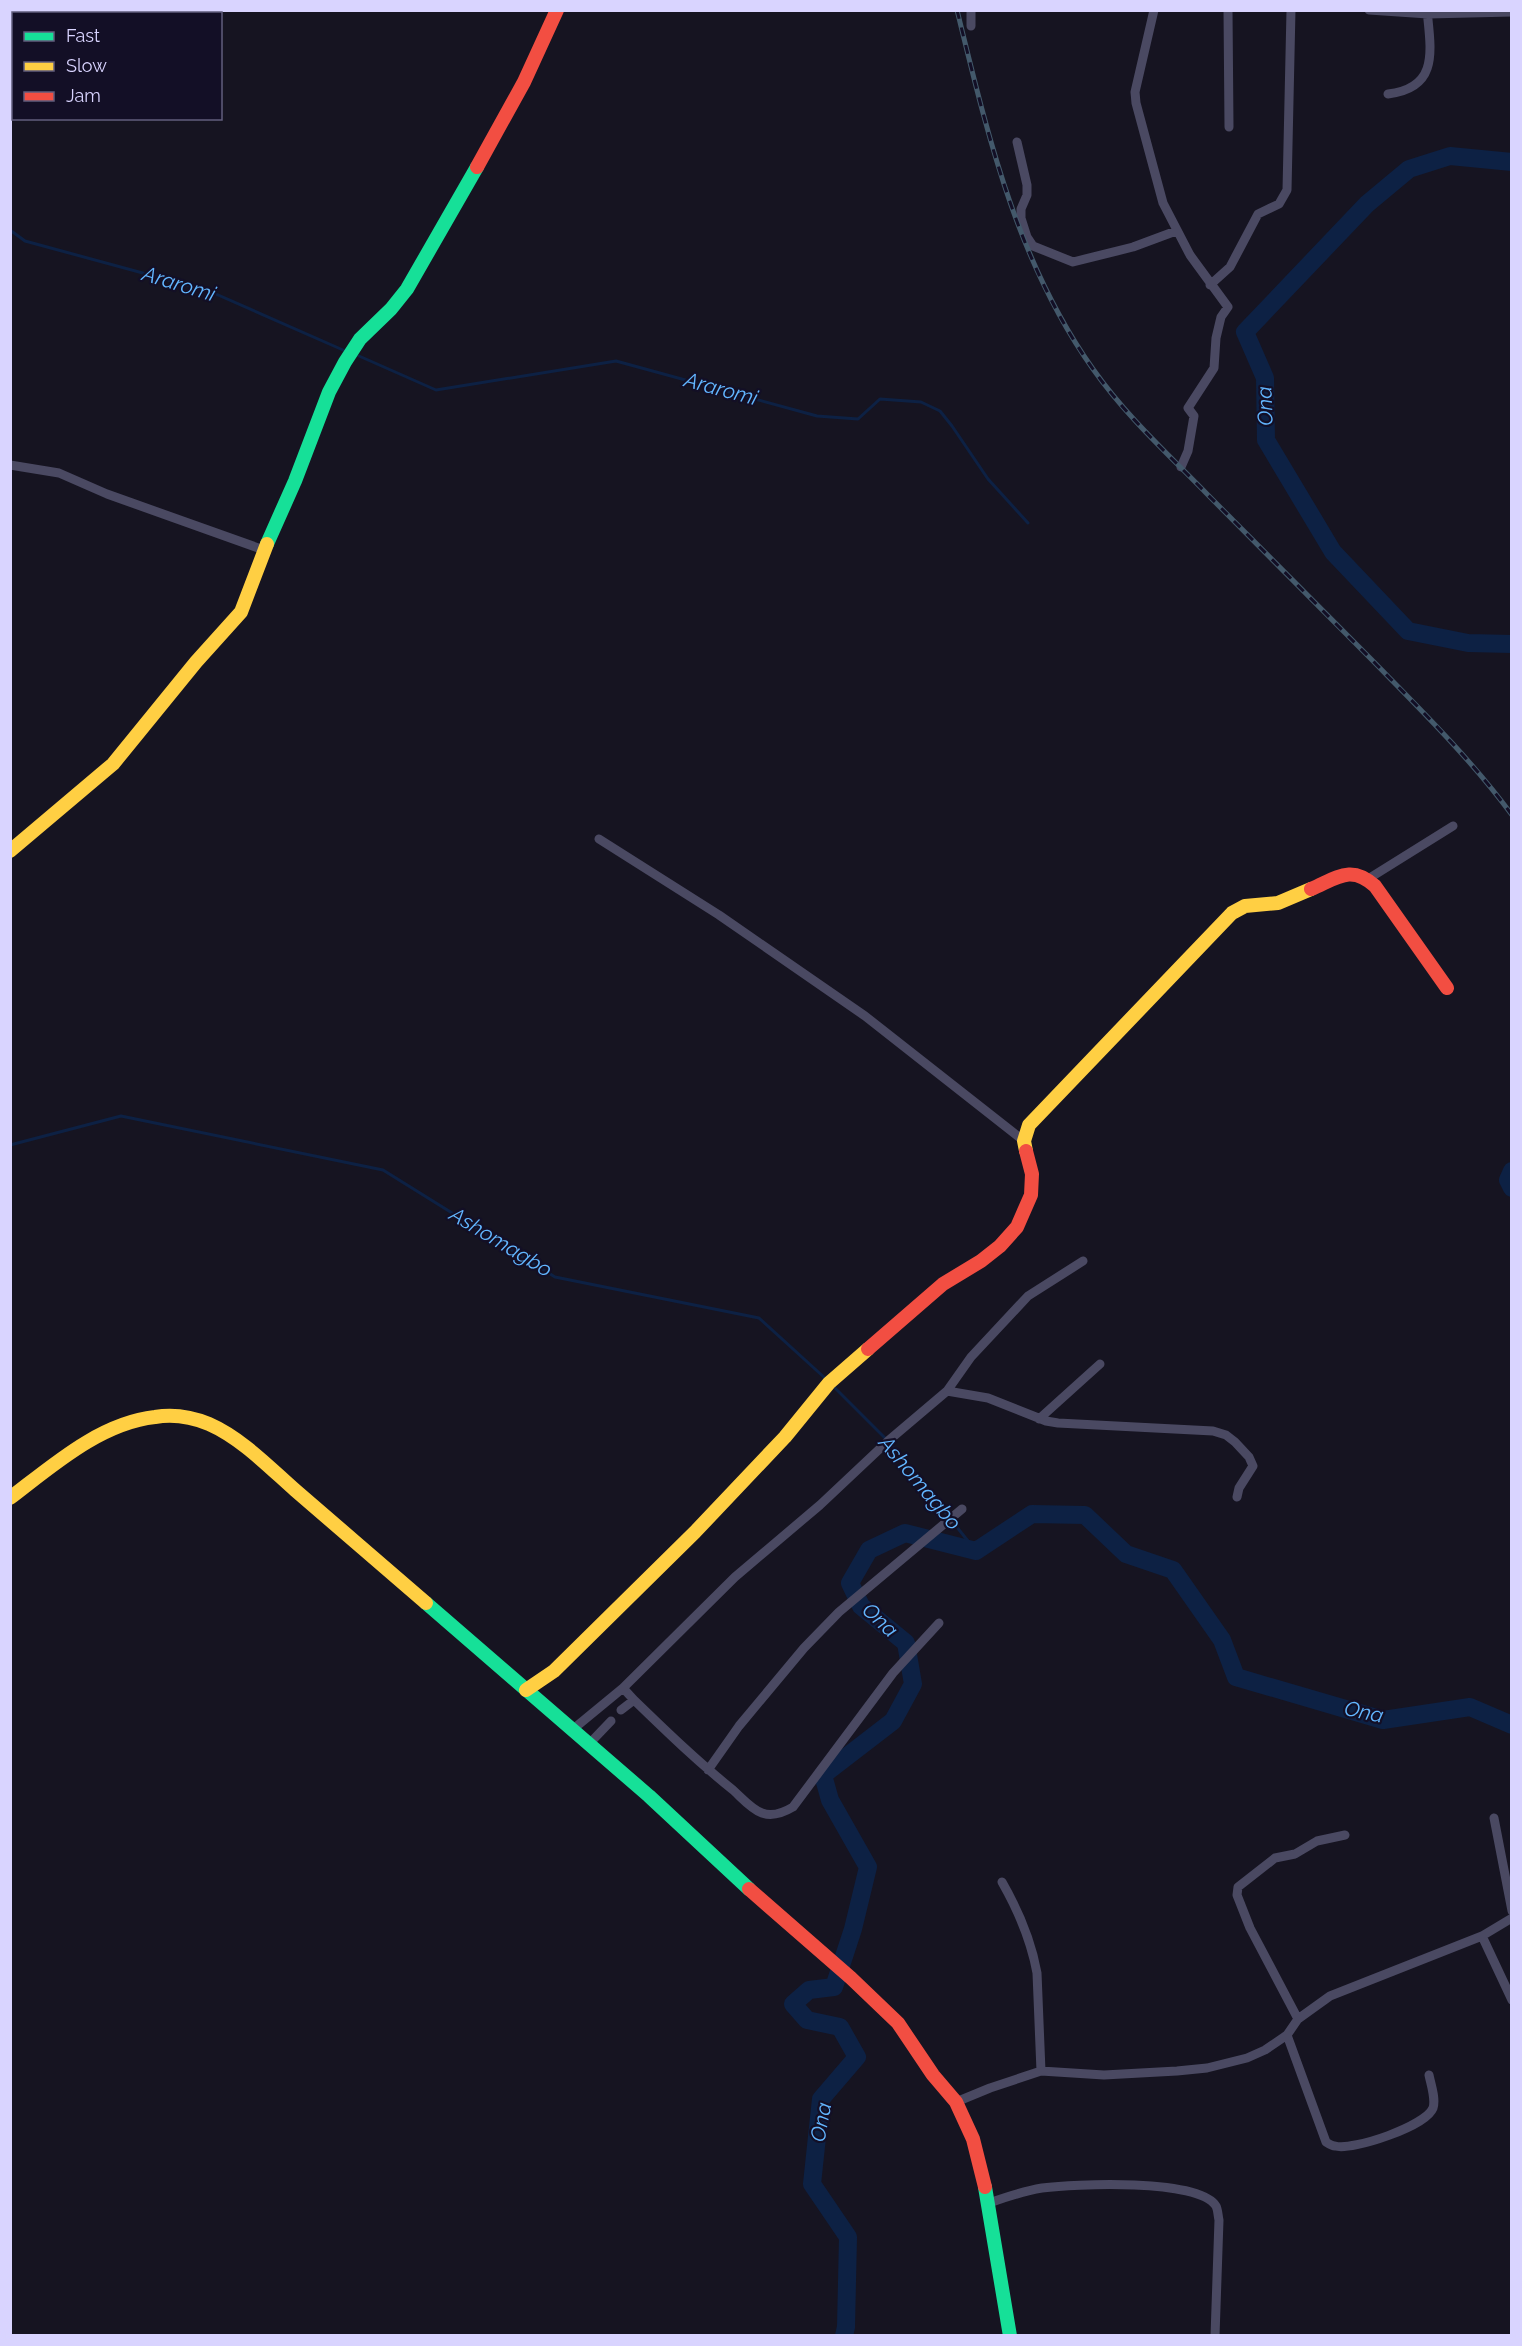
<svg xmlns="http://www.w3.org/2000/svg" width="1522" height="2346" viewBox="0 0 1522 2346" font-family="Raleway,sans-serif">
<style>
.lines{fill:none;stroke-linecap:round;stroke-linejoin:round}
.stream{stroke:#0d2144;stroke-width:3}
.river{stroke:#0d2144;stroke-width:18}
.street{stroke:#4a4962;stroke-width:9}
.fast{stroke:#16e098;stroke-width:14}
.slow{stroke:#ffcf43;stroke-width:14}
.jam{stroke:#f24e42;stroke-width:14}
.rail-casing{stroke:#43596b;stroke-width:5}
.rail{stroke:#130f26;stroke-width:3;stroke-dasharray:9;stroke-linecap:butt}
.labels{text-anchor:middle;stroke-width:4.5;stroke-linejoin:round;paint-order:stroke}
.water-label{font-size:21px;font-style:italic;fill:#62b6ff;stroke:#130f26}
</style>
<rect width="100%" height="100%" fill="#161421"/>
<g class="lines">
<path class="stream" d="M 10,230 L 25,241 L 209,291 L 343,350
M 359,356 L 436,390 L 616,361 L 817,416 L 858,419 L 880,399 L 921,402 L 940,411 L 952,426 L 988,479 L 1028,523
M 10,1145 L 121,1116 L 383,1170 L 555,1277 L 759,1318 L 826,1379
M 833,1386 L 888,1441 L 976,1551"/>
<path class="river" d="M 1512,162 L 1450,156 L 1409,169 L 1367,204 L 1245,332 L 1265,378 L 1266,440 L 1333,552 L 1408,631 L 1468,643 L 1512,644
M 1512,1171 L 1508,1180 L 1512,1188
M 844,2336 L 846,2327 L 848,2237 L 812,2184 L 821,2099 L 857,2057 L 840,2027 L 807,2020 L 793,2004 L 809,1990 L 834,1987 L 853,1929 L 868,1867 L 830,1800 L 823,1775 L 893,1721 L 913,1684 L 906,1643 L 861,1606 L 850,1583 L 869,1550 L 905,1533 L 976,1551 L 1032,1514 L 1085,1515 L 1126,1554 L 1173,1570 L 1222,1640 L 1236,1677 L 1383,1720 L 1470,1707 L 1512,1725"/>
<path class="street" d="M 971,10 L 971,26
M 1154,10 L 1135,92 L 1136,103 L 1163,203 L 1190,255 L 1228,307 L 1221,317 L 1216,338 L 1214,368 L 1188,408 L 1194,416 L 1188,451 L 1181,467
M 1228,10 L 1229,127
M 1369,10 L 1428,14 L 1512,12
M 1388,94 C 1439,88 1431,51 1427,10
M 1017,142 L 1027,185 L 1027,195 L 1021,209 L 1021,218 L 1027,237 L 1033,246 L 1073,262 L 1133,247 L 1176,231
M 1210,285 L 1230,267 L 1258,214 L 1279,204 L 1287,190 L 1291,10
M 10,465 L 59,473 L 107,494 L 264,550
M 599,839 L 719,915 L 865,1016 L 1024,1141
M 1368,879 L 1453,826
M 947,1391 L 988,1398 L 1046,1421 L 1058,1423 L 1213,1431 L 1226,1435 L 1235,1442 L 1249,1457 L 1253,1466 L 1239,1488 L 1237,1497
M 1039,1419 L 1100,1364
M 634,1700 C 666,1731 698,1762 733,1790 C 742,1798 751,1809 762,1813 C 773,1817 783,1813 793,1807 L 893,1673 L 939,1623
M 621,1710 L 634,1700 L 623,1688 L 735,1577 L 820,1505 L 888,1441 L 947,1391 L 971,1357 L 1028,1296 L 1083,1261
M 572,1730 L 623,1688
M 589,1744 L 611,1721
M 708,1770 L 739,1726 L 804,1648 L 839,1612 L 962,1509
M 1494,1818 L 1512,1911
M 1002,1882 C 1018,1910 1031,1940 1037,1973 L 1041,2071
M 1482,1936 L 1512,2000
M 1298,2019 L 1250,1928 L 1237,1895 L 1238,1887 L 1275,1858 L 1295,1854 L 1317,1841 L 1345,1835
M 1287,2035 L 1326,2142 C 1329,2144 1332,2146 1335,2146 C 1353,2151 1426,2126 1433,2108 C 1436,2099 1431,2085 1429,2075
M 956,2102 L 990,2088 L 1041,2071 L 1104,2075 L 1177,2071 L 1207,2068 L 1247,2058 L 1265,2050 L 1287,2035 L 1298,2019 L 1330,1996 L 1482,1936 L 1512,1918
M 989,2203 C 1006,2197 1024,2191 1042,2188 C 1073,2184 1199,2178 1216,2206 C 1218,2210 1218,2216 1219,2220 L 1215,2336"/>
<path class="fast" d="M 267,544 L 295,481 L 329,392 L 345,362 L 360,339 L 391,309 L 407,289 L 477,167
M 426,1603 L 649,1796 L 749,1889
M 985,2187 L 1010,2336"/>
<path class="slow" d="M 10,851 L 113,764 L 196,662 L 241,612 L 267,544
M 1026,1151 L 1024,1141 L 1029,1125 L 1232,913 L 1245,906 L 1278,903 L 1311,889
M 10,1498 C 52,1466 100,1423 155,1417 C 173,1414 192,1417 209,1424 C 241,1438 269,1467 295,1490 C 339,1528 382,1565 426,1603
M 526,1690 L 554,1671 L 695,1532 L 785,1437 L 829,1383 L 868,1349"/>
<path class="jam" d="M 477,167 L 524,82 L 557,10
M 1311,889 C 1337,878 1351,864 1375,886 L 1447,988
M 868,1349 L 943,1284 L 981,1261 L 1000,1246 L 1017,1227 L 1031,1195 L 1032,1174 L 1026,1151
M 749,1889 L 851,1978 L 898,2023 L 933,2075 L 956,2102 L 973,2139 L 985,2187"/>
<defs>
<path id="rail" d="M 957,10 C 988,136 1017,262 1093,369 C 1126,416 1168,454 1208,495 C 1262,549 1316,604 1371,659 C 1420,709 1470,758 1512,815"/>
</defs>
<use href="#rail" class="rail-casing"/>
<use href="#rail" class="rail"/>
</g>
<g class="labels">
<g class="water-label">
<text transform="translate(179 284) rotate(17)" y="7">Araromi</text>
<text transform="translate(721 389) rotate(15)" y="7">Araromi</text>
<text transform="translate(1265 406) rotate(-92)" y="7">Ona</text>
<text transform="translate(501 1242) rotate(31)" y="7">Ashomagbo</text>
<text transform="translate(920 1483) rotate(50)" y="7">Ashomagbo</text>
<text transform="translate(880 1620) rotate(43)" y="7">Ona</text>
<text transform="translate(1364 1712) rotate(12)" y="7">Ona</text>
<text transform="translate(821 2122) rotate(-80)" y="7">Ona</text>
</g>
</g>
<rect width="1522" height="2346" fill="none" stroke="#d9d4ff" stroke-width="24"/>
<rect x="12" y="12" width="210" height="108" fill="#130f26" stroke="#625e7d" stroke-width="1.5"/>
<rect x="24" y="32" width="30" height="9" fill="#16e098" stroke="#625e7d" stroke-width="1.5"/>
<text x="66" y="42" font-size="18" fill="#d9d4ff">Fast</text>
<rect x="24" y="62" width="30" height="9" fill="#ffcf43" stroke="#625e7d" stroke-width="1.5"/>
<text x="66" y="72" font-size="18" fill="#d9d4ff">Slow</text>
<rect x="24" y="92" width="30" height="9" fill="#f24e42" stroke="#625e7d" stroke-width="1.5"/>
<text x="66" y="102" font-size="18" fill="#d9d4ff">Jam</text>
</svg>
